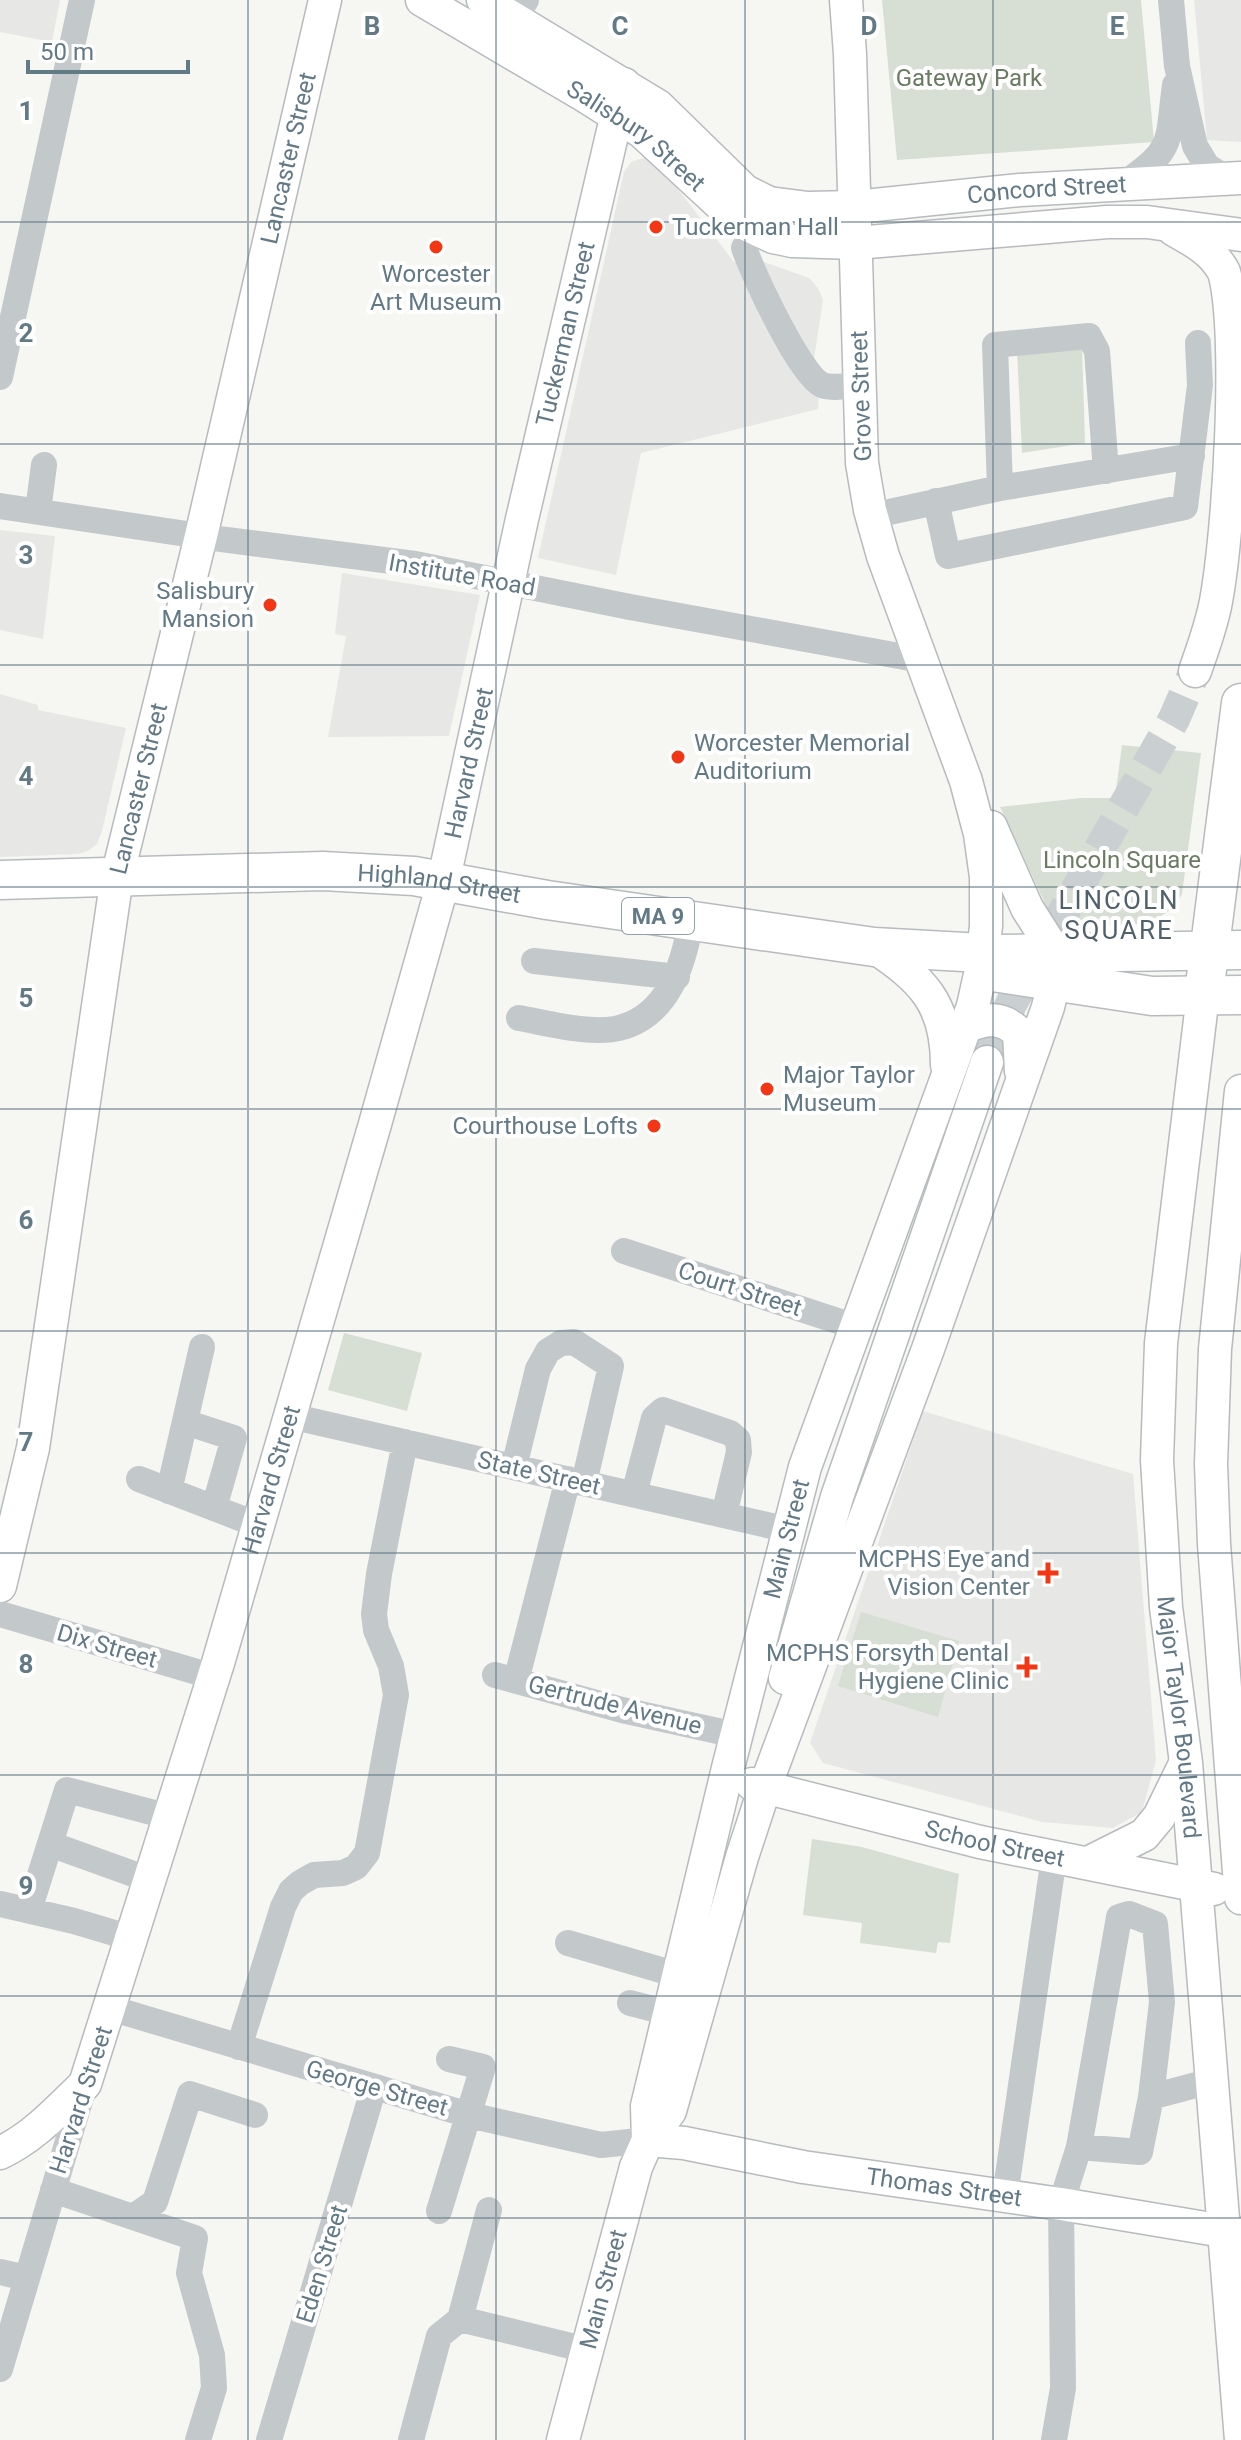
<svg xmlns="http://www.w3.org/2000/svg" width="1241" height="2440" viewBox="0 0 1241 2440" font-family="Roboto,sans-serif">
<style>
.built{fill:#e7e7e5}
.green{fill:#d7ded3}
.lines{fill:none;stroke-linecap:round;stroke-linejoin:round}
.major-tunnel{stroke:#cad0d2;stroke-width:32;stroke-dasharray:32 16;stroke-linecap:butt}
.major-casing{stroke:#b6bbbe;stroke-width:35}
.highway-casing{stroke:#b7bbbe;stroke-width:41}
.minor{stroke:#c3c8cb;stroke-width:26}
.major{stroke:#fff;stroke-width:32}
.highway{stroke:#fff;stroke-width:38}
.grid{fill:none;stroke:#627986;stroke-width:2;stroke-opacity:0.55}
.poi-dot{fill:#f33715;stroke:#fff;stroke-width:3}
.labels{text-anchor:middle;stroke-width:8;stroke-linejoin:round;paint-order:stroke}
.shield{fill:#fff;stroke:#91a1aa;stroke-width:2}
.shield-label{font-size:22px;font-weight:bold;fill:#627986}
.park-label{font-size:24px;fill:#697c61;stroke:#fff}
.street-label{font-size:24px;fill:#627986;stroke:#fff}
.poi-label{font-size:24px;fill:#627986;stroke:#fff;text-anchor:end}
.neighbourhood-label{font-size:26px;letter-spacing:2px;fill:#51616a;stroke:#fff}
.grid-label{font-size:26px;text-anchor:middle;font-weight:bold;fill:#627986;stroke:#fff;stroke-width:8;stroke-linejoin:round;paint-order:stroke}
</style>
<rect width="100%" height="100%" fill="#f6f6f2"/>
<path class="built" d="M 0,0 L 60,0 L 52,42 L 0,32 Z
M 1194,0 L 1241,0 L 1241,142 L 1207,140 Z
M 643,158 L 657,162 L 734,262 L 747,256 L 809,278 L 818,288 L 823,300 L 813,366 L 819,394 L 818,409 L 641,453 L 616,575 L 538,558 L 624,172 L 631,162 Z
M 0,530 L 55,536 L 43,639 L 0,630 Z
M 342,573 L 480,595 L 449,736 L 328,737 L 346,636 L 335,634 Z
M 0,694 L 38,705 L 38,710 L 126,728 L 102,831 L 97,844 L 88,851 L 78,854 L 0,857 Z
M 923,1411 L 1133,1474 L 1156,1760 L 1142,1812 L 1113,1828 L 1042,1822 L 823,1763 L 810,1743 Z"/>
<path class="green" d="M 882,0 L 1141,0 L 1154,142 L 897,160 Z
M 1082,346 L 1085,443 L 1022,453 L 1017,350 Z
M 1122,745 L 1201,753 L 1182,894 C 1159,937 1105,924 1062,924 L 1051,916 L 1000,807 L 1082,798 L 1115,798 Z
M 344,1333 L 422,1353 L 407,1411 L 328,1390 Z
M 861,1612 L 959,1641 L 938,1717 L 838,1686 Z
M 812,1839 L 862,1847 L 959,1874 L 950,1943 L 938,1942 L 936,1953 L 860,1943 L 862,1923 L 803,1915 Z"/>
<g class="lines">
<path class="major-tunnel" d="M 987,1062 L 1011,1004 L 1174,719 L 1195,671"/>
<defs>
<g id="major">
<path id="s1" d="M 422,0 L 585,96 L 642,132 L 737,220 L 773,237 L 792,241 L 856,243 L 1107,222 L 1147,222 L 1241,235"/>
<path id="s2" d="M 483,0 L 658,106 L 745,191 L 769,203 L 808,208 L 855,207 L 1020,190 L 1241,178"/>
<path d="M 1174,230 C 1194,241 1213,251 1224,272 C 1241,331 1229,532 1216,601 C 1212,624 1203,648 1195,671"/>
<path d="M 874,947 C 922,979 947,1003 947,1065"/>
<path id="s3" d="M 1203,995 L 1161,1343 L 1157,1460 L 1166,1607 L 1186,1763 L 1241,2440"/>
<path d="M 965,1027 C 986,1018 1002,1016 1019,1033 L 1021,1071"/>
<path d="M 1241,1091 L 1215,1349 L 1211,1464 L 1214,1544 L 1241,1898"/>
<path id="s4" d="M 0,1586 L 33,1448 L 117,877 L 201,536 L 325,0"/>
<path d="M 785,1678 L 837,1497 L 987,1062"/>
<path id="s5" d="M 752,1784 L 980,1842 L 1214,1889"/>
<path d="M 1088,1863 L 1144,1835 L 1159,1817 L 1184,1766"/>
<path id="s6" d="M 648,2140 L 647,2106 L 728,1768 L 805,1467 L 973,1006 L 981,970 L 986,926 L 986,877 L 980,834 L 966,781 L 883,556 L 870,510 L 862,463 L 850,54 L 846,0"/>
<path id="s7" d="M 648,2140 L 684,2143 L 803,2167 L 1061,2204 L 1241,2234"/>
<path id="s8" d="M 0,2153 C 34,2137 58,2110 85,2084 L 218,1663 L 375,1124 L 443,883 L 522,519 L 624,84"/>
<path id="s9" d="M 563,2440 L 636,2167 L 648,2140 L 670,2111 L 742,1857 L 765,1787 L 928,1349 L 1048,1007 L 1054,982 L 1055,952 L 1027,908 L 991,827"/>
</g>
<g id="highway">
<path id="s10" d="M 0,880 L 323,871 L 414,876 L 547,900 L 874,947 L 1000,954 L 1241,950"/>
<path d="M 986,971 L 1152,996 L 1241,995"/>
<path d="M 1206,977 L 1241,703"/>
</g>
</defs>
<use href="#major" class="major-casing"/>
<use href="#highway" class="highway-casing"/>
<path class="minor" d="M 1171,0 L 1177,66 L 1195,146 L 1207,166 L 1228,179
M 514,19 L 526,0
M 1125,183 C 1176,148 1167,142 1175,85
M 744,248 C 754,275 799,374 822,385 C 833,389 848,386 860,384
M 0,377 L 82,0
M 1000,488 L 995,345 L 1089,336 L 1097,351 L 1106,471
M 936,501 L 948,556 L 1185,507 L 1200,385 L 1198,343
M 0,506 L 220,539 L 415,564 L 630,607 L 921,660
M 38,511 L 44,465
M 871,516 L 1000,488 L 1192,456
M 534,961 L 677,977
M 519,1018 C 547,1023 591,1035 619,1028 C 668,1016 684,964 691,920
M 624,1251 L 856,1327
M 290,1416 L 789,1530
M 185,1422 L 234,1438 L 214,1508
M 514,1467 L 538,1369 L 548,1351 L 561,1343 L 574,1342 L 611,1366 L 584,1483
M 139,1479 L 258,1525
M 169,1491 L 202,1347
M 634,1494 L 654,1418 L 663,1410 L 730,1433 L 738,1440 L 739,1452 L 724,1515
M 0,1614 L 214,1677
M 495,1675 L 622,1710 L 736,1735
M 516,1681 L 568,1479
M 50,1844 L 150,1880
M 0,1904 L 74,1921 L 131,1938
M 29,1910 L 67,1790 L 170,1817
M 568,1943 L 678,1975
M 630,2003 L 669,2013
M 110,2008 L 469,2115 L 601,2145 L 648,2140
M 239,2047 L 283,1907 L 291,1891 L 300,1883 L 314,1875 L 343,1873 L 356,1867 L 367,1853 L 396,1695 L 391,1666 L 376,1630 L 374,1614 L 379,1574 L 405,1442
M 1151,2097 L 1211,2081
M 53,2190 L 195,2238 L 189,2273 L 212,2355 L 214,2388 L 198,2440
M 1005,2196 L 1054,1857
M 439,2211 L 483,2067 L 449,2059
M 133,2217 L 155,2202 L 190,2094 L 255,2115
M 0,2272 L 26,2278
M 460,2319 L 587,2350
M 0,2369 L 85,2084
M 269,2440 L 374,2087
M 411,2440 L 439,2336 L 460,2319 L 489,2210
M 1054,2440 L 1063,2388 L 1061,2204 L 1079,2147 L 1119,1917 L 1129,1914 L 1155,1924 L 1162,2002 L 1151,2097 L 1140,2152 L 1079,2147"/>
<use href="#major" class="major"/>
<use href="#highway" class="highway"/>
</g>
<path class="grid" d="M 248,0 L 248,2440M 496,0 L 496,2440M 745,0 L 745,2440M 993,0 L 993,2440M 0,222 L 1241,222M 0,444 L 1241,444M 0,665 L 1241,665M 0,887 L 1241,887M 0,1109 L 1241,1109M 0,1331 L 1241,1331M 0,1553 L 1241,1553M 0,1775 L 1241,1775M 0,1996 L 1241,1996M 0,2218 L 1241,2218"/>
<g class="poi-dot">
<circle cx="656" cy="227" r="8"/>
<circle cx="436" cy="247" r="8"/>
<circle cx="270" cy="605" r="8"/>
<circle cx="678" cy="757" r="8"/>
<circle cx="767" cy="1089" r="8"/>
<circle cx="654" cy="1126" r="8"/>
<path d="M1044 1561h8v8h8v8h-8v8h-8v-8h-8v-8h8z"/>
<path d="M1023 1655h8v8h8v8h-8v8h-8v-8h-8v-8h8z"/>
</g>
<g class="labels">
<rect class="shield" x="622" y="898" width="72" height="36" rx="6"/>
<g class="shield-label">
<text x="658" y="924">MA 9</text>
</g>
<g class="park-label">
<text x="969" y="86">Gateway Park</text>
<text x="1122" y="868">Lincoln Square</text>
</g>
<g class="street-label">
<text dy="8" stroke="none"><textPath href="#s1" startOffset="254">Salisbury Street</textPath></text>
<text dy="8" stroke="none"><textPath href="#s4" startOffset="1458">Lancaster Street</textPath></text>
<text dy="8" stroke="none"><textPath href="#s2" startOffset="632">Concord Street</textPath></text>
<text dy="8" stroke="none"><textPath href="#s8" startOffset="1926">Tuckerman Street</textPath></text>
<text transform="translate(861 396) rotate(-92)" y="8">Grove Street</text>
<text transform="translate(462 575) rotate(10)" y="8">Institute Road</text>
<text dy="8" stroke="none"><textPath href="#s8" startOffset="1486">Harvard Street</textPath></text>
<text dy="8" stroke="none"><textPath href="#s4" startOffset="810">Lancaster Street</textPath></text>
<text dy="8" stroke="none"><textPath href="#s10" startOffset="440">Highland Street</textPath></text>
<text transform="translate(740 1289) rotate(18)" y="8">Court Street</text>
<text transform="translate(539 1473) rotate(13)" y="8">State Street</text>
<text dy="8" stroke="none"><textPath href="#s8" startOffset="742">Harvard Street</textPath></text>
<text dy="8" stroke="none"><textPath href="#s6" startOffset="618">Main Street</textPath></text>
<text transform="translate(107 1646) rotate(16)" y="8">Dix Street</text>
<text transform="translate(615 1705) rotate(14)" y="8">Gertrude Avenue</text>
<text dy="8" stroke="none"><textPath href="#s3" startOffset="726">Major Taylor Boulevard</textPath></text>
<text dy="8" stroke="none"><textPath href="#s5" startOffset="250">School Street</textPath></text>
<text transform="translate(377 2088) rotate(16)" y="8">George Street</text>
<text transform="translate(81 2100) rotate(-72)" y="8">Harvard Street</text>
<text dy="8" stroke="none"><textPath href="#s7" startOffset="300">Thomas Street</textPath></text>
<text transform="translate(322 2264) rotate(-73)" y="8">Eden Street</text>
<text dy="8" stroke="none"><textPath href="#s9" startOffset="156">Main Street</textPath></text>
</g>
<g class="poi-label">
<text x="672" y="235" text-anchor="start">Tuckerman Hall</text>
<text x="436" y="282" text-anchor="middle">Worcester<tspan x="436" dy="28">Art Museum</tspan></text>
<text x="254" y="599">Salisbury<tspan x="254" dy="28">Mansion</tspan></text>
<text x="694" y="751" text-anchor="start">Worcester Memorial<tspan x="694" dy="28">Auditorium</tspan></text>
<text x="783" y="1083" text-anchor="start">Major Taylor<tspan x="783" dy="28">Museum</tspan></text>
<text x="638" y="1134">Courthouse Lofts</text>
<text x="1030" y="1567">MCPHS Eye and<tspan x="1030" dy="28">Vision Center</tspan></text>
<text x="1009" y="1661">MCPHS Forsyth Dental<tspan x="1009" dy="28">Hygiene Clinic</tspan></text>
</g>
<g class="neighbourhood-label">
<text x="1119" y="909">LINCOLN<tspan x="1119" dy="30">SQUARE</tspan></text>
</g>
</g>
<g class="grid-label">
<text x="372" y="35">B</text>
<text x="620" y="35">C</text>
<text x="869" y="35">D</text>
<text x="1117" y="35">E</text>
<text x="26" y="120">1</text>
<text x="26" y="342">2</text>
<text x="26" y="564">3</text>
<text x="26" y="785">4</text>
<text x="26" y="1007">5</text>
<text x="26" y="1229">6</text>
<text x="26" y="1451">7</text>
<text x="26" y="1673">8</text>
<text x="26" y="1895">9</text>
</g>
<path d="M28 60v12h160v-12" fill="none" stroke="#627986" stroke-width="4"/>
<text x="40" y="60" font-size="24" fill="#627986" stroke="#ffffff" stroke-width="6" paint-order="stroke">50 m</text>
</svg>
